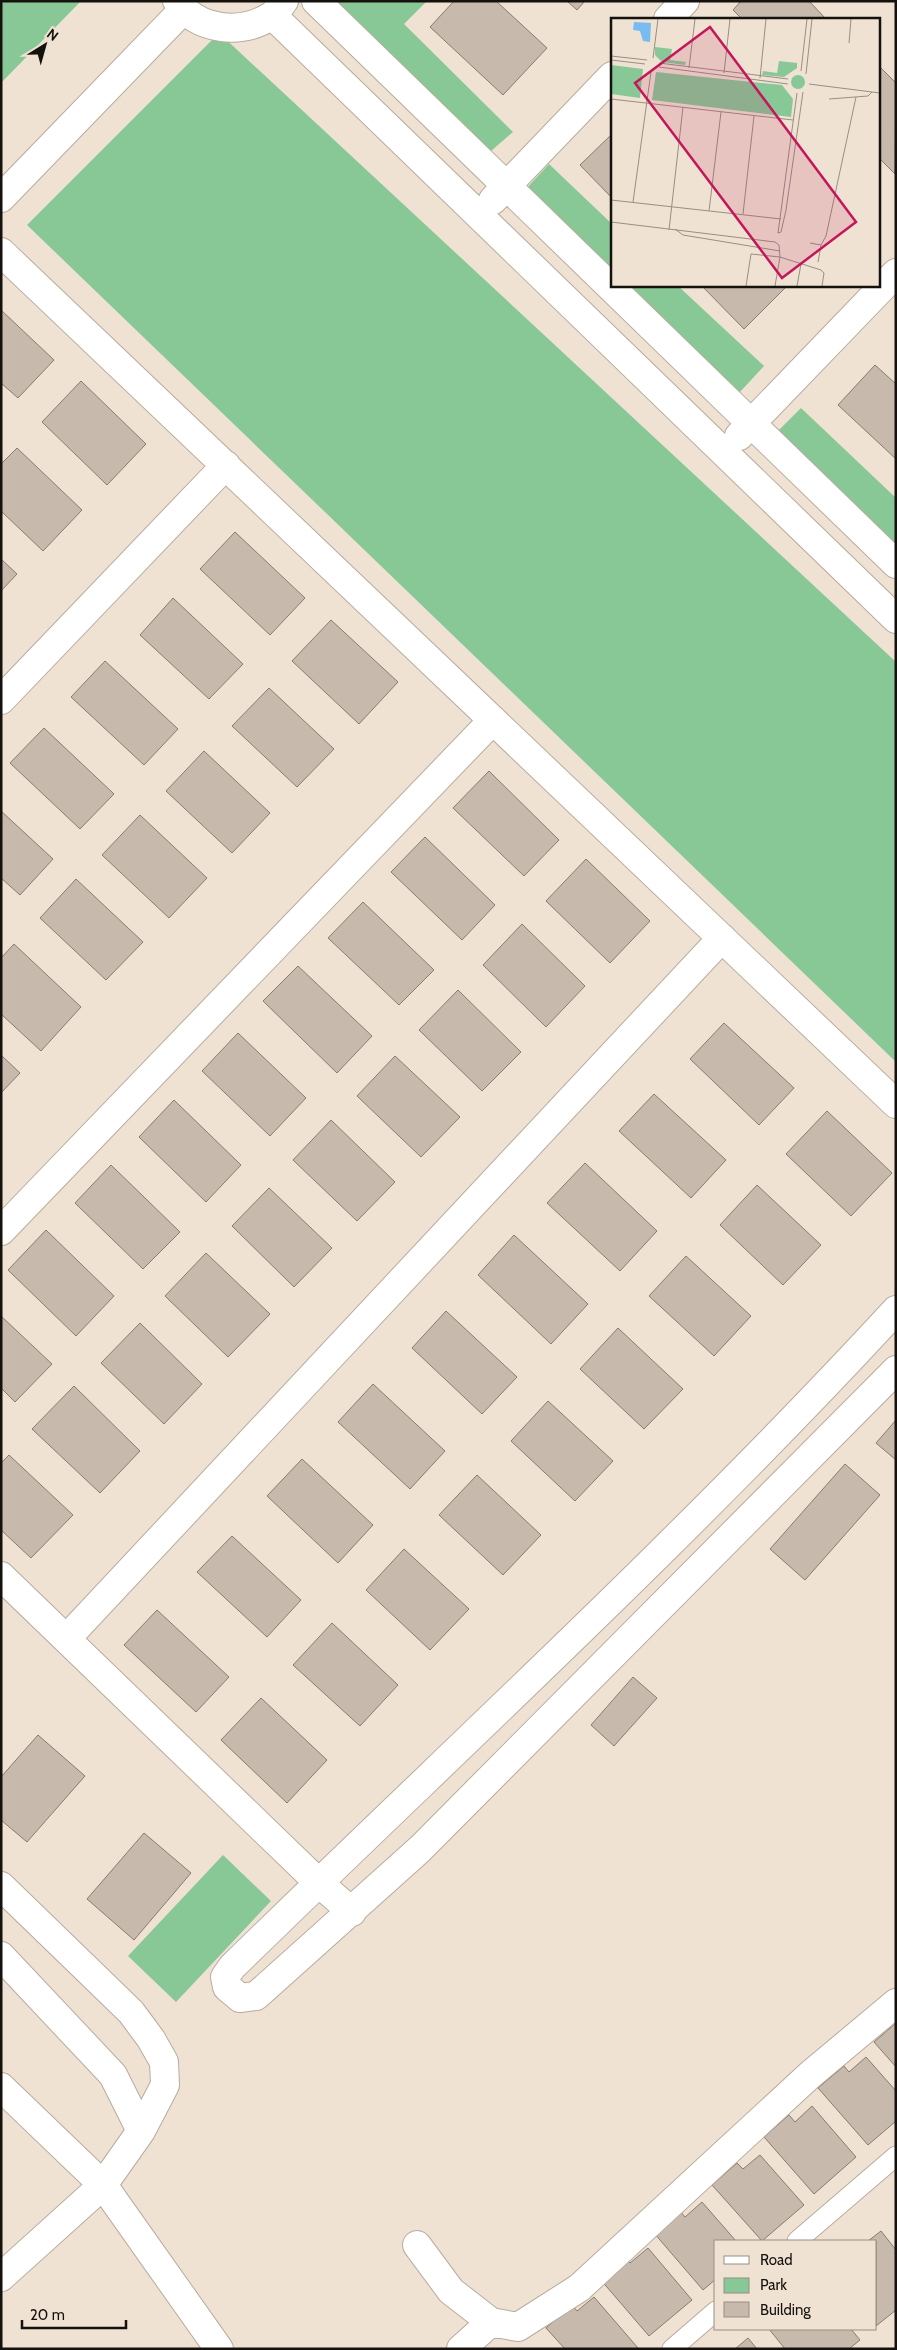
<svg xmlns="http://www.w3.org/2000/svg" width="897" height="2350" viewBox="0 0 897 2350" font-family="Cabin,sans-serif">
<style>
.green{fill:#87c896}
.building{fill:#c7baac;stroke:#887c6f}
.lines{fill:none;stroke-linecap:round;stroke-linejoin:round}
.service-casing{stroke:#b8ac9e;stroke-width:21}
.minor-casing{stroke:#b8ac9e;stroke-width:30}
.service{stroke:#fff;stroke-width:19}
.minor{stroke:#fff;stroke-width:28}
.inset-road{fill:none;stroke:#988e83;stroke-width:1}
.view{fill:#c2185b;fill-opacity:0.15;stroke:#c2185b;stroke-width:2.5}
.inset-edge{fill:none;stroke:#15110c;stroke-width:2.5}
</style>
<rect width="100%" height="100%" fill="#efe2d3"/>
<path class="green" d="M 1,1 L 81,1 L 1,83 Z
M 335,1 L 427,1 L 404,24 L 513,132 L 491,151 Z
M 219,33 L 896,662 L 896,1062 L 27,225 Z
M 549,164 L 612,224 L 612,273 L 524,191 Z
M 624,285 L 677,285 L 764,366 L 739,393 Z
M 801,408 L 896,498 L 896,546 L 776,433 Z
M 223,1855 L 271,1901 L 176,2002 L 128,1956 Z"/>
<path class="building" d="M 454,1 L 496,1 L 547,48 L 503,95 L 430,27 Z
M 567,1 L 585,1 L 577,10 Z
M 741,1 L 809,1 L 826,19 L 742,19 L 733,10 Z
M 878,65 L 896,83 L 895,174 L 878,157 Z
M 612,134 L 612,198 L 580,165 Z
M 701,285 L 788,285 L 744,329 Z
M 1,310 L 54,360 L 18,398 L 1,383 Z
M 875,365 L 896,384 L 896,459 L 838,405 Z
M 81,381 L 146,444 L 107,485 L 42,422 Z
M 17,448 L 82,510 L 43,551 L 1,511 L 1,464 Z
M 235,532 L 305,598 L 270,635 L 200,569 Z
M 1,559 L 17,574 L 1,591 Z
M 173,598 L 243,664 L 209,699 L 140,635 Z
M 331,620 L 398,682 L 359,724 L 292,661 Z
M 105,661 L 178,729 L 144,765 L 71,697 Z
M 269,688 L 334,749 L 297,787 L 232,726 Z
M 44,728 L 114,794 L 80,829 L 10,763 Z
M 204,751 L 270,813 L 232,853 L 166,791 Z
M 489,771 L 559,840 L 524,876 L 453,808 Z
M 1,811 L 53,859 L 20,895 L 1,878 Z
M 140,815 L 207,878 L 169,918 L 102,855 Z
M 425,837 L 495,905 L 462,940 L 391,872 Z
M 586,859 L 650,921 L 610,963 L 546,901 Z
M 76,879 L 143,942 L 106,980 L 40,918 Z
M 363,902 L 434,970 L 399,1005 L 328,938 Z
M 522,924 L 585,986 L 546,1027 L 483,965 Z
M 14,944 L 81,1007 L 41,1051 L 1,1014 L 1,958 Z
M 298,966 L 372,1036 L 337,1073 L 263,1001 Z
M 458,990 L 521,1052 L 482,1091 L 419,1030 Z
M 724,1023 L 794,1088 L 759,1125 L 690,1059 Z
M 238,1033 L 306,1098 L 270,1136 L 202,1071 Z
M 1,1055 L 20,1073 L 1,1093 Z
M 395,1056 L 460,1117 L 421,1157 L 357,1096 Z
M 654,1094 L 726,1160 L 691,1198 L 619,1131 Z
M 174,1100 L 241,1165 L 206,1202 L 139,1137 Z
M 827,1111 L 892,1173 L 851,1216 L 786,1154 Z
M 331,1120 L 395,1182 L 357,1221 L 293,1160 Z
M 585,1163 L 657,1231 L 620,1271 L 547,1203 Z
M 111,1165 L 180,1232 L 143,1269 L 75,1203 Z
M 757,1185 L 821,1245 L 783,1285 L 720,1225 Z
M 269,1188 L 332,1248 L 294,1287 L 232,1226 Z
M 46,1230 L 114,1296 L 76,1336 L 8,1270 Z
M 514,1235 L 588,1304 L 551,1344 L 478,1275 Z
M 206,1253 L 270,1314 L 228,1357 L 165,1296 Z
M 686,1256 L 751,1316 L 714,1356 L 649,1296 Z
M 446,1311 L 517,1377 L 482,1414 L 412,1348 Z
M 1,1316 L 52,1364 L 15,1402 L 1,1388 Z
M 140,1323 L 202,1384 L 164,1424 L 101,1363 Z
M 618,1328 L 683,1389 L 644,1429 L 580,1369 Z
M 373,1384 L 445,1451 L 410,1489 L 338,1422 Z
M 74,1386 L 140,1451 L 100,1493 L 32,1429 Z
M 548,1401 L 613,1461 L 575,1501 L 511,1441 Z
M 896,1420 L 896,1460 L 876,1443 Z
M 9,1455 L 73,1515 L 31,1558 L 1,1530 L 1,1463 Z
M 302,1459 L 373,1525 L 338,1563 L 267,1496 Z
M 845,1464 L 880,1495 L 805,1580 L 770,1549 Z
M 477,1475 L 541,1535 L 503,1575 L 439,1515 Z
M 232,1536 L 301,1600 L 267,1637 L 197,1572 Z
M 404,1549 L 469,1609 L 430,1650 L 366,1590 Z
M 157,1610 L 229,1677 L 196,1712 L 124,1645 Z
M 332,1623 L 398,1685 L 360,1726 L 293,1665 Z
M 633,1677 L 657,1698 L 614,1746 L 591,1725 Z
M 261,1698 L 327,1760 L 287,1803 L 221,1740 Z
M 38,1735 L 85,1776 L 27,1842 L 1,1820 L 1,1777 Z
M 144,1833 L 191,1873 L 134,1940 L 87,1899 Z
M 896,2023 L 896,2067 L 874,2042 Z
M 866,2057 L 896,2091 L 896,2121 L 868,2145 L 818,2088 L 844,2066 L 849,2072 Z
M 812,2106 L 856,2157 L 814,2194 L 764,2137 L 789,2115 L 795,2122 Z
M 760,2155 L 804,2205 L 762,2241 L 712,2185 L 737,2163 L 743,2169 Z
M 702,2202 L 736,2241 L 716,2241 L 716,2279 L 703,2290 L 654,2233 L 680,2211 L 685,2217 Z
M 881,2231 L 896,2250 L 896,2310 L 876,2326 L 876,2241 L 868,2241 Z
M 648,2248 L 692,2300 L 649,2336 L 600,2279 L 625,2257 L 630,2263 Z
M 594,2297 L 638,2348 L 637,2349 L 565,2349 L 546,2328 L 572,2305 L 577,2311 Z
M 769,2329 L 851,2329 L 860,2340 L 849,2349 L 785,2349 Z
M 748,2338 L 757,2349 L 735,2349 Z"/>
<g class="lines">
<defs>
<path id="service" d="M 797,2241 L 896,2156
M 672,2349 L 716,2311"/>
<path id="minor" d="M 177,1 C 198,31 241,35 271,16 C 276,13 280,6 284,1
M 316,1 L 896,564
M 273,16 L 896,619
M 668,19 L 685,1
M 1,198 L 183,10
M 493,200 L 612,76
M 1,252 L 896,1104
M 739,436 L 896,273
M 1,700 L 226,465
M 1,1231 L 493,720
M 896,1310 C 685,1539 455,1749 232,1967 L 225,1977 L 227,1987 L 240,1998 L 256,1996 L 420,1849 L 896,1370
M 1,1576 L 319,1883 L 352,1912
M 67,1638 L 722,938
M 1,1886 L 131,2012 L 151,2039 L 164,2062 L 165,2085 L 141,2131 L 103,2185 L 1,2277
M 1,1956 L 113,2075 L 141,2131
M 1,2087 L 103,2185 L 219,2349
M 417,2245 L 451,2291 L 491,2322 L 518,2327 L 579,2288 L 811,2074 L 896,2003
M 461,2349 L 491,2322"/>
</defs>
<use href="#service" class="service-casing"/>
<use href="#minor" class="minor-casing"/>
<use href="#service" class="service"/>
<use href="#minor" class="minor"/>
</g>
<g transform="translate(611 18)">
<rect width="269" height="269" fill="#efe2d3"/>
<path d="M 44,29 L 61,31 L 59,42 L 75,44 L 74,47 L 51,44 L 44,37 ZM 168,43 L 186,45 L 186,50 L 173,59 L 151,57 L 152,53 L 166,55 ZM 0,47 L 32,51 L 29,80 L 0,76 ZM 45,54 L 171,67 L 182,81 L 180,99 L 41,82 ZM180 64a7 7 0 1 1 14 0a7 7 0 1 1-14 0Z" fill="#87c896"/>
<path d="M 23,4 L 40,5 L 39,24 L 32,23 L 29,13 L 22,12 Z" fill="#77bbf1"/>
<path class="inset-road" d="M 238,25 L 240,1M 0,38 L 36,42M 42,40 L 47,1M 0,42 L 34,46M 48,45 L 177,61M 48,49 L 177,66M 78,50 L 84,1M 190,53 L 196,1M 113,55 L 119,1M 195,56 L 201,1M 149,60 L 155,1M 198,66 L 269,75M 186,75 L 167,215 L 170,214 L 175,192 L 192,74M 0,81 L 182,102M 218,81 L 257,78 L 261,74M 0,182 L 170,201M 22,184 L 40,54M 98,193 L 110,94M 132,196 L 143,98M 0,204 L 164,224 L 168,227 L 169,239 L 164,268M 64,211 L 72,217 L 169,233M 58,212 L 72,89M 199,225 L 210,227 L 215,218 L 245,79M 207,244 L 210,227M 135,268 L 140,236 L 169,239 L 210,252 L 213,255 L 211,268M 186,268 L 190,246"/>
<path class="view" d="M 99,9 L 245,204 L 171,260 L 24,65 Z"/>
<rect width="269" height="269" class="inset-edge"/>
</g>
<rect width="897" height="2350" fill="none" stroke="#15110c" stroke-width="5"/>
<rect x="714" y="2240" width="162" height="90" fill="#efe2d3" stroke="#988e83"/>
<rect x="724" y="2256" width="25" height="8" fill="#ffffff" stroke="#988e83"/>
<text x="760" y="2265" font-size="15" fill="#15110c">Road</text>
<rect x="724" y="2278" width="25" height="15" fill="#87c896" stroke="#988e83"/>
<text x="760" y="2290" font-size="15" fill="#15110c">Park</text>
<rect x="724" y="2302" width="25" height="15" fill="#c7baac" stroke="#988e83"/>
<text x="760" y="2315" font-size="15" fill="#15110c">Building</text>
<g transform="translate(45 45) rotate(37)" stroke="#efe2d3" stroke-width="4" paint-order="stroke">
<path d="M0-4L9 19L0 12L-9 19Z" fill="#15110c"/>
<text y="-8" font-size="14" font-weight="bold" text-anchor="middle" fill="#15110c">N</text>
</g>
<path d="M22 2320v8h104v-8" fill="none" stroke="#15110c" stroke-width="2.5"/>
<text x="30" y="2320" font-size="15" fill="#15110c" stroke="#efe2d3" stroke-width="4" paint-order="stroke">20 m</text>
</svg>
